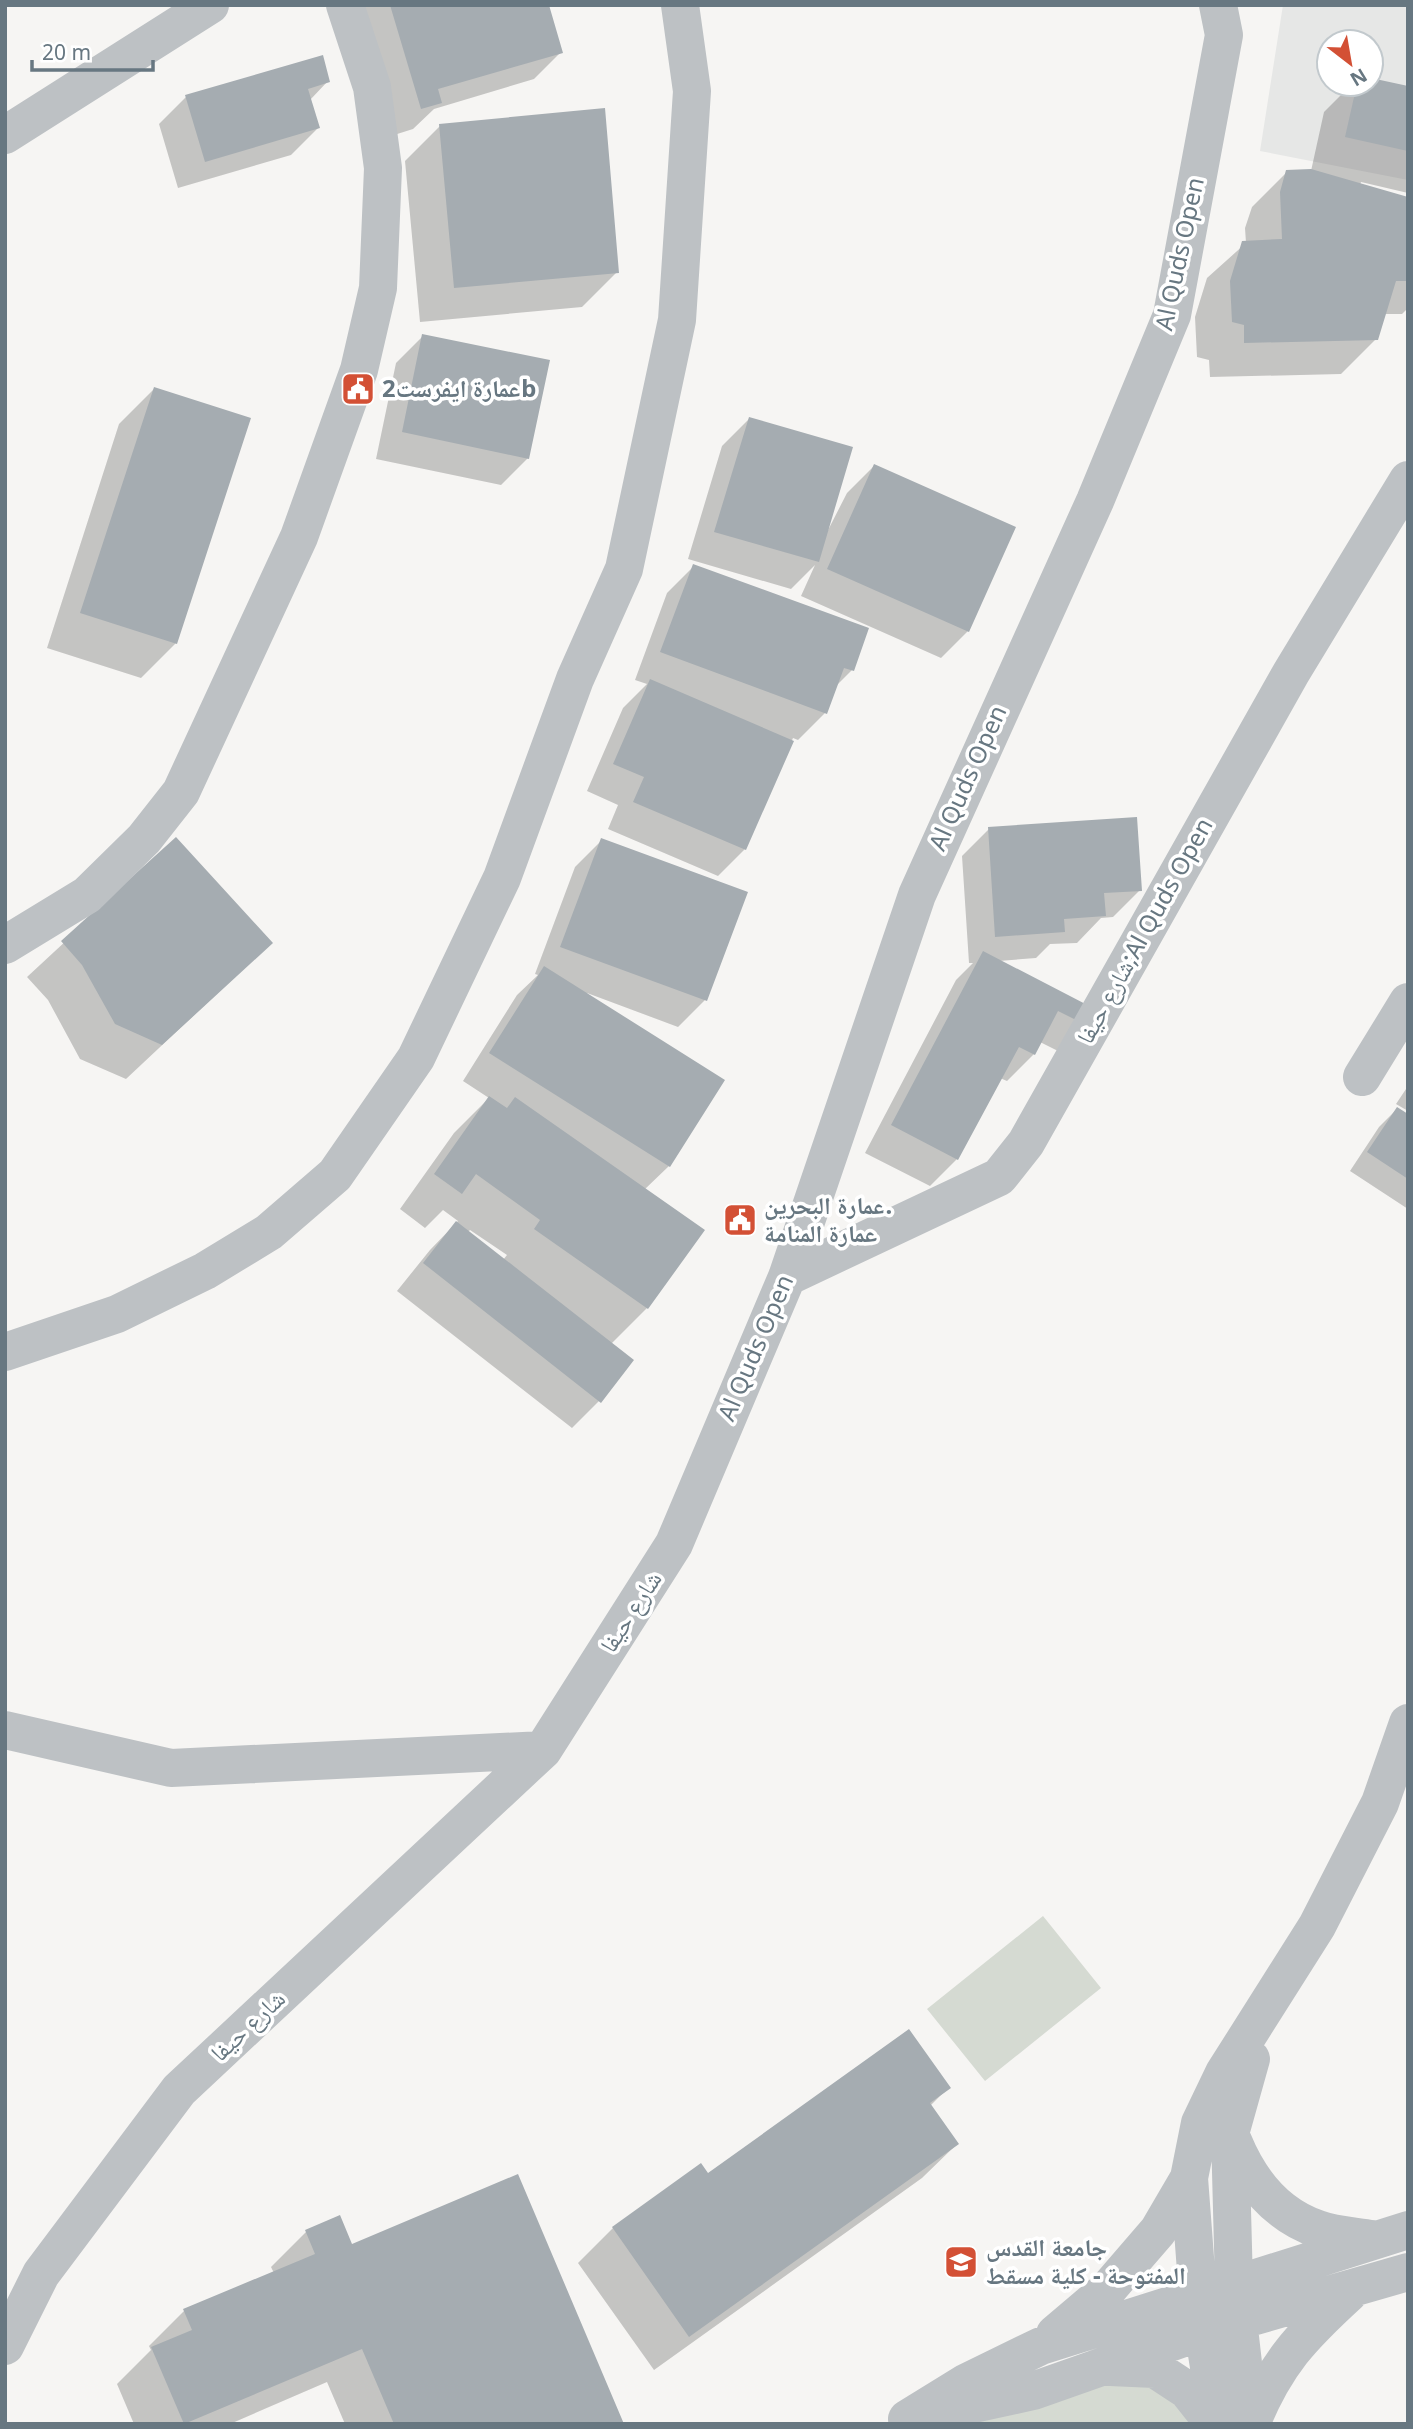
<svg xmlns="http://www.w3.org/2000/svg" width="1413" height="2429" viewBox="0 0 1413 2429" font-family="'Noto Sans','Noto Naskh Arabic',sans-serif">
<style>
.built{fill:#e6e7e6;fill-rule:evenodd}
.park{fill:#d5dad2}
.shadow{fill:#0003;fill-rule:evenodd}
.building{fill:#a5acb1}
.lines{fill:none;stroke-linecap:round;stroke-linejoin:round}
.minor{stroke:#bdc1c4;stroke-width:38}
.labels{text-anchor:middle;stroke-width:7;stroke-linejoin:round;paint-order:stroke}
.street-label{font-size:24px;fill:#677781;stroke:#fff}
.poi-label{font-size:24px;font-weight:bold;fill:#677781;stroke:#fff;text-anchor:start}
</style>
<rect width="100%" height="100%" fill="#f6f5f3"/>
<path class="built" d="M 1283,5 L 1408,5 L 1408,180 L 1260,151 ZM 1329,42 L 1371,42 L 1371,84 L 1329,84 Z"/>
<path class="park" d="M 1043,1916 L 1101,1988 L 985,2081 L 927,2009 Z
M 1101,2367 L 1205,2409 L 1214,2424 L 894,2424 Z"/>
<path class="shadow" d="M 363,5 L 547,5 L 561,52 L 534,79 L 434,109 L 413,129 L 394,135 Z
M 1371,79 L 1408,88 L 1408,193 L 1361,182 L 1360,185 L 1408,199 L 1408,308 L 1402,314 L 1384,314 L 1376,339 L 1341,374 L 1210,377 L 1209,360 L 1197,357 L 1195,317 L 1207,278 L 1246,243 L 1245,228 L 1252,207 L 1287,172 L 1311,171 L 1324,112 L 1352,84 L 1371,84 Z
M 328,81 L 310,100 L 318,128 L 291,155 L 178,188 L 159,124 L 186,97 Z
M 440,126 L 617,272 L 582,307 L 420,322 L 405,161 Z
M 423,336 L 528,458 L 501,485 L 376,459 L 396,363 Z
M 154,389 L 176,643 L 141,678 L 47,648 L 119,424 Z
M 749,419 L 825,536 L 847,493 L 874,466 L 968,631 L 941,658 L 801,596 L 815,565 L 791,589 L 688,559 L 722,446 Z
M 694,566 L 852,670 L 836,686 L 825,713 L 798,740 L 793,738 L 745,849 L 718,876 L 608,829 L 618,805 L 587,791 L 623,708 L 647,684 L 635,680 L 667,593 Z
M 989,829 L 1140,890 L 1113,917 L 1101,918 L 1077,943 L 1050,944 L 1036,958 L 999,961 L 1092,1010 L 1058,1051 L 1040,1042 L 1034,1054 L 1007,1081 L 1000,1078 L 957,1159 L 930,1186 L 865,1153 L 956,980 L 973,963 L 969,963 L 962,856 Z
M 176,839 L 271,943 L 126,1079 L 80,1059 L 48,1000 L 27,977 Z
M 602,840 L 705,1000 L 678,1027 L 587,993 L 669,1166 L 644,1190 L 647,1308 L 611,1344 L 599,1401 L 572,1428 L 397,1291 L 430,1250 L 458,1221 L 443,1210 L 425,1228 L 400,1209 L 454,1133 L 489,1098 L 463,1081 L 517,995 L 538,975 L 535,974 L 575,867 ZM 470,1230 L 507,1255 L 503,1260 L 468,1232 Z
M 1408,1086 L 1408,1111 L 1396,1104 Z
M 1397,1109 L 1408,1116 L 1408,1209 L 1350,1171 L 1379,1127 Z
M 949,2087 L 930,2106 L 957,2144 L 922,2178 L 654,2370 L 578,2263 L 613,2228 L 701,2166 L 708,2175 Z
M 306,2232 L 622,2424 L 345,2424 L 327,2382 L 230,2424 L 134,2424 L 117,2384 L 151,2350 L 149,2346 L 184,2311 L 274,2273 L 271,2267 Z"/>
<path class="building" d="M 390,5 L 549,5 L 563,53 L 438,89 L 442,103 L 421,109 Z
M 323,55 L 330,82 L 308,89 L 320,128 L 205,162 L 185,95 Z
M 1371,78 L 1408,86 L 1408,151 L 1345,137 L 1357,84 L 1371,84 Z
M 605,108 L 619,273 L 454,288 L 439,124 Z
M 1311,169 L 1408,197 L 1408,281 L 1396,281 L 1378,340 L 1244,343 L 1244,325 L 1232,322 L 1230,281 L 1242,241 L 1282,239 L 1280,192 L 1286,170 Z
M 422,334 L 550,360 L 529,459 L 402,432 Z
M 154,387 L 251,418 L 177,644 L 80,613 Z
M 749,417 L 853,447 L 819,562 L 714,532 Z
M 874,464 L 1016,527 L 969,632 L 827,569 Z
M 693,564 L 869,628 L 854,671 L 844,668 L 827,714 L 660,652 Z
M 650,679 L 794,741 L 746,850 L 633,802 L 644,777 L 613,764 Z
M 1137,817 L 1142,891 L 1104,893 L 1106,916 L 1064,919 L 1065,932 L 995,937 L 988,827 Z
M 176,837 L 273,943 L 162,1045 L 115,1024 L 82,965 L 61,941 Z
M 601,838 L 748,892 L 707,1001 L 560,947 Z
M 983,951 L 1095,1009 L 1086,1025 L 1058,1011 L 1035,1055 L 1019,1047 L 958,1160 L 891,1125 Z
M 544,966 L 725,1080 L 670,1167 L 489,1053 Z
M 489,1096 L 507,1108 L 515,1097 L 705,1230 L 648,1309 L 534,1229 L 540,1220 L 476,1174 L 462,1194 L 434,1174 Z
M 1397,1107 L 1408,1114 L 1408,1179 L 1367,1152 Z
M 456,1221 L 634,1360 L 601,1403 L 423,1263 Z
M 909,2029 L 951,2088 L 930,2103 L 959,2144 L 689,2337 L 612,2227 L 701,2163 L 708,2173 Z
M 518,2174 L 624,2424 L 394,2424 L 362,2349 L 184,2424 L 151,2347 L 192,2330 L 183,2309 L 315,2254 L 305,2230 L 340,2215 L 352,2244 Z"/>
<g class="lines">
<path class="minor" d="M 5,135 L 210,5
M 5,945 L 87,895 L 144,839 L 181,792 L 299,537 L 359,370 L 378,288 L 383,168 L 372,87 L 345,5
M 1362,1077 L 1408,1002
M 787,1277 L 999,1177 L 1026,1143 L 1291,673 L 1408,480
M 5,1352 L 117,1314 L 205,1271 L 269,1232 L 335,1175 L 416,1058 L 502,878 L 575,679 L 624,569 L 677,320 L 692,91 L 680,5
M 5,1730 L 171,1768 L 543,1750
M 1233,2141 C 1249,2180 1276,2215 1318,2229 C 1334,2235 1354,2236 1372,2239
M 1055,2334 L 1108,2289 L 1158,2231 L 1189,2178
M 5,2346 L 41,2274 L 179,2090 L 543,1750 L 674,1544 L 787,1277 L 917,895 L 1095,501 L 1172,315 L 1224,35 L 1218,5
M 1110,2367 L 1155,2369 L 1187,2390 L 1214,2424
M 941,2411 L 1033,2391 L 1203,2331 L 1408,2272
M 907,2419 L 967,2382 L 1041,2346 L 1408,2230
M 1218,2424 L 1198,2297 L 1189,2178 L 1200,2123 L 1224,2073 L 1317,1926 L 1380,1803 L 1408,1723
M 1250,2424 L 1234,2285 L 1230,2134 L 1251,2059
M 1251,2424 C 1276,2363 1301,2337 1349,2293"/>
</g>
<defs>
<symbol id="civic-square" viewBox="-11 -11 22 22"><rect x="-9" y="-9" width="18" height="18" rx="4" fill="#d35035" stroke="#fff"/><path d="M-.6-6.5H3V-4.5H.6V-3L4-1V1h2V6H-6V1h2V-1L-.6-3ZM-1.2 2.5V6h2.4V2.5Z" fill="#fff"/></symbol>
<symbol id="school-square" viewBox="-11 -11 22 22"><rect x="-9" y="-9" width="18" height="18" rx="4" fill="#d35035" stroke="#fff"/><path d="M0-5L7-2L0 1L-7-2ZM-4 1L0 2.5L4 1V4Q0 6-4 4Z" fill="#fff"/></symbol>
</defs>
<g fill-rule="evenodd">
<use href="#civic-square" x="339" y="370" width="38" height="38"/>
<use href="#civic-square" x="721" y="1201" width="38" height="38"/>
<use href="#school-square" x="942" y="2243" width="38" height="38"/>
</g>
<g class="labels">
<g class="street-label">
<text transform="translate(1180 254) rotate(-78)" y="8">Al Quds Open</text>
<text transform="translate(968 778) rotate(-66)" y="8">Al Quds Open</text>
<text transform="translate(1145 931) rotate(-61)" y="8">شارع حيفا;Al Quds Open</text>
<text transform="translate(756 1348) rotate(-67)" y="8">Al Quds Open</text>
<text transform="translate(631 1612) rotate(-57)" y="8">شارع حيفا</text>
<text transform="translate(248 2026) rotate(-43)" y="8">شارع حيفا</text>
</g>
<g class="poi-label">
<text x="382" y="397">عمارة ايفرست2b</text>
<text x="764" y="1214">عمارة البحرين.<tspan x="764" dy="28">عمارة المنامة</tspan></text>
<text x="986" y="2256">جامعة القدس<tspan x="986" dy="28">المفتوحة - كلية مسقط</tspan></text>
</g>
</g>
<rect width="1413" height="2429" fill="none" stroke="#677781" stroke-width="14"/>
<g transform="translate(1350 63) rotate(149)"><circle r="33" fill="#ffffff" stroke="#c2c9cd" stroke-width="2"/>
<path d="M0-5L12 26L0 18L-12 26Z" fill="#d35035"/>
<text y="-10" font-size="19" font-weight="bold" text-anchor="middle" fill="#677781">N</text>
</g>
<path d="M32 60v10h121v-10" fill="none" stroke="#677781" stroke-width="3.5"/>
<text x="42" y="60" font-size="21" fill="#677781" stroke="#ffffff" stroke-width="5" paint-order="stroke">20 m</text>
</svg>
